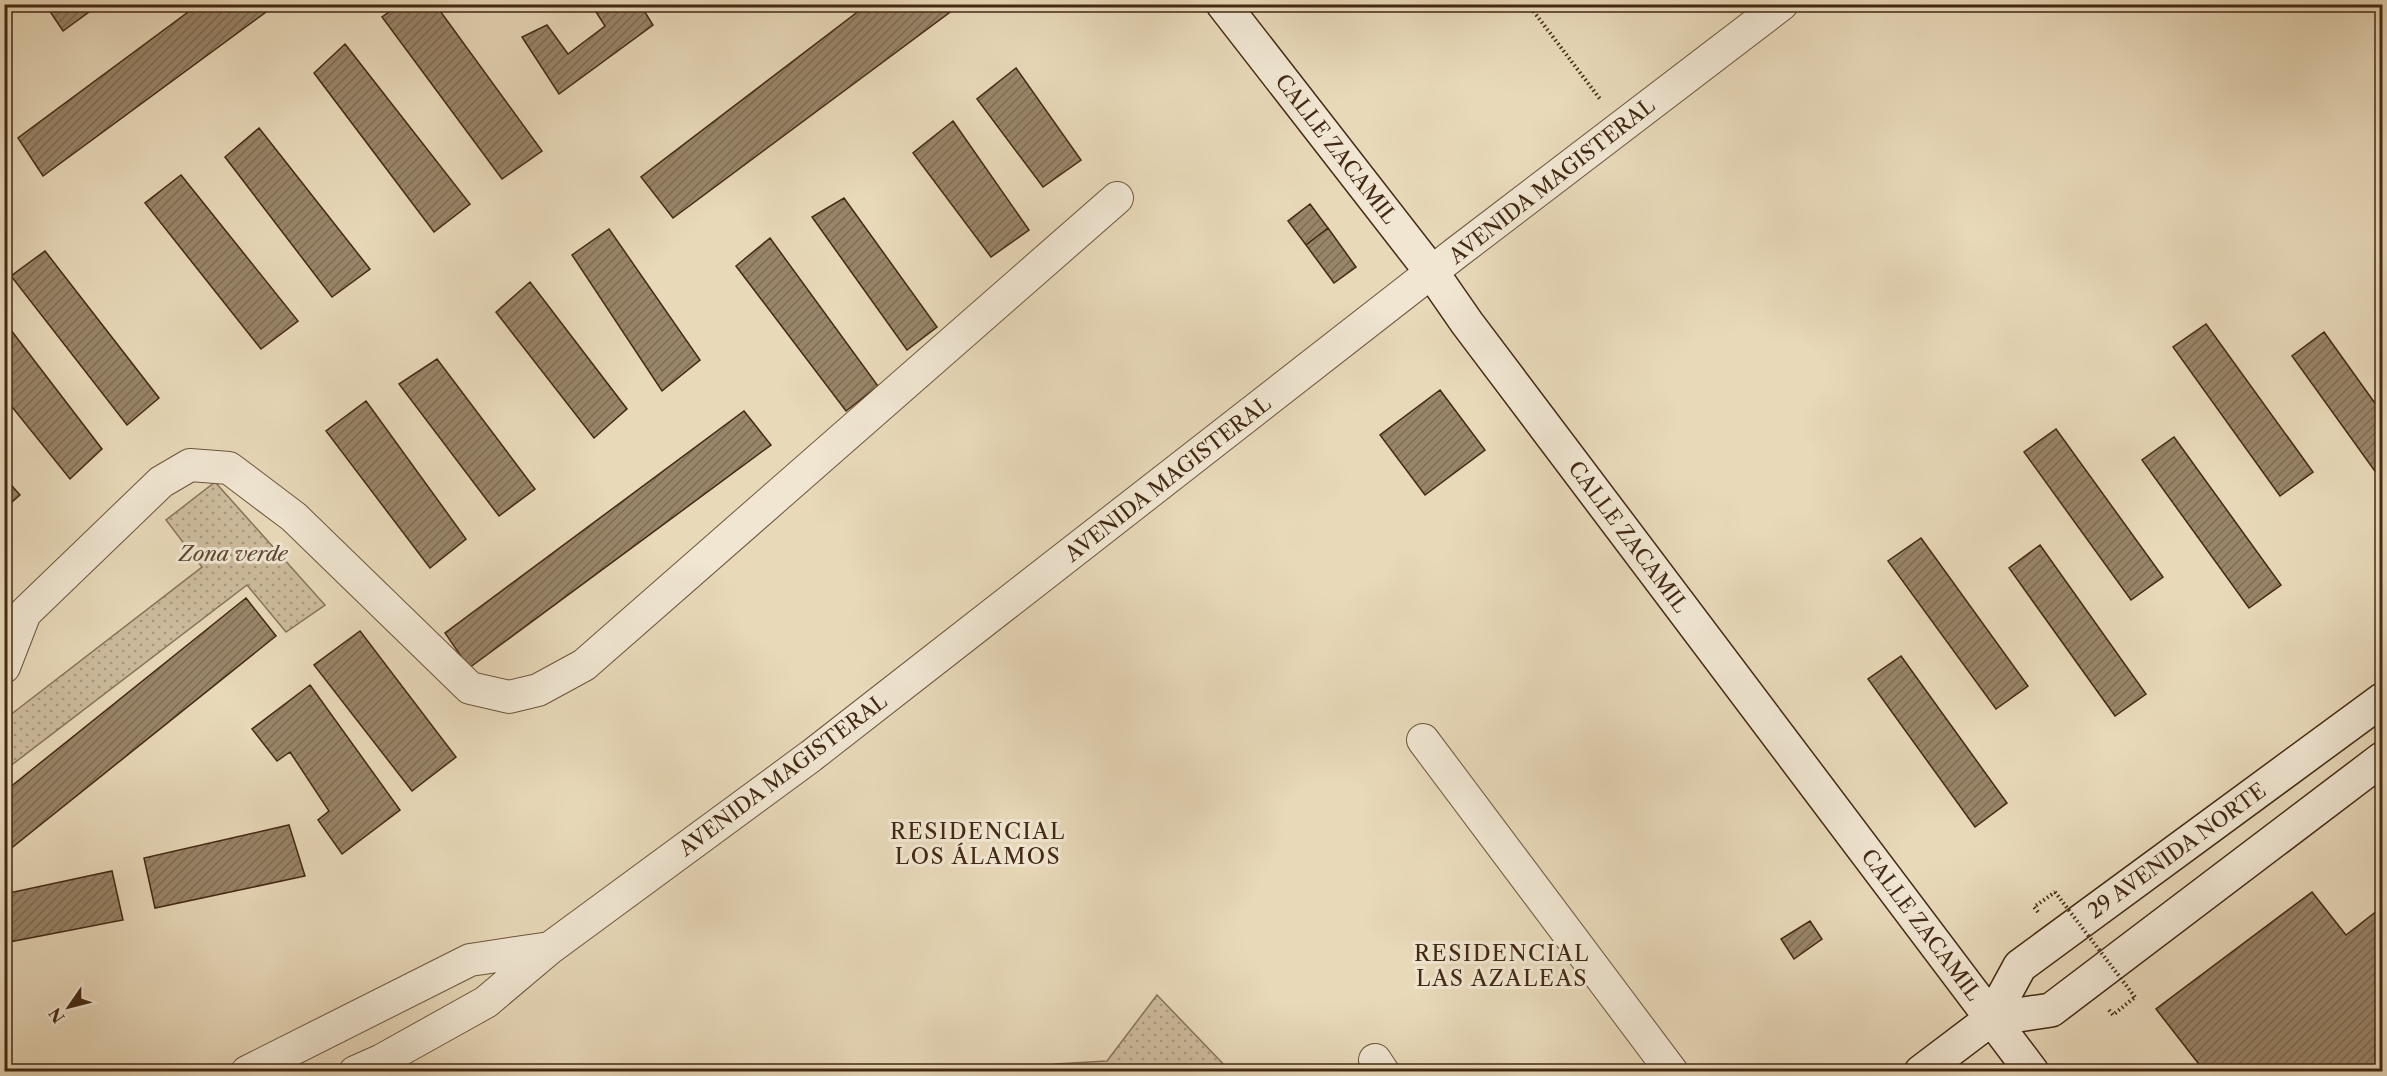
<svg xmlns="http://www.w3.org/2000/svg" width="2387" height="1076" viewBox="0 0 2387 1076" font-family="'Libre Caslon Text',serif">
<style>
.park{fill:url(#park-dots);stroke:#887258;stroke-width:1.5}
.building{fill:url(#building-hatch);stroke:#432913;stroke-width:1.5}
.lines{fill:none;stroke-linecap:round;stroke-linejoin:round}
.street-casing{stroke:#6c553c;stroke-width:34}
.secondary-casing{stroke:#432913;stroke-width:36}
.path{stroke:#432913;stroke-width:4;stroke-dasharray:1.5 3;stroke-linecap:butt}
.street{stroke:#f0e6d2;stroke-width:32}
.secondary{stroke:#f0e6d2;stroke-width:33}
.path-bridge{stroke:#432913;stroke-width:4;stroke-dasharray:1.5 3;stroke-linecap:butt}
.labels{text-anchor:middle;stroke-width:6;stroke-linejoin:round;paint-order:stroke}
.street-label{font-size:21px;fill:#432913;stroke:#f0e6d2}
.park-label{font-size:21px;font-style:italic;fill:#5e462f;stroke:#f0e6d2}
.neighbourhood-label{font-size:22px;letter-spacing:1.5px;fill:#432913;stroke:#f0e6d2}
</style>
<defs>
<pattern id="park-dots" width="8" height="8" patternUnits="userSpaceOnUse" patternTransform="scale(1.5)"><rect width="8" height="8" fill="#ccbb9d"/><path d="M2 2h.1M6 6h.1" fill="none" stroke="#a7987f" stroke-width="1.8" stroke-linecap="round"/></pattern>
<pattern id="building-hatch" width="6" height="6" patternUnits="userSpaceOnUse" patternTransform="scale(1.5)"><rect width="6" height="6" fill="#998569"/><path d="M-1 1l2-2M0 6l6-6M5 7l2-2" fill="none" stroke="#7e6d55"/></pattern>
</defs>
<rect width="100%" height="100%" fill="#e8d9b9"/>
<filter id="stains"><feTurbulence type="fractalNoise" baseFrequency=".00333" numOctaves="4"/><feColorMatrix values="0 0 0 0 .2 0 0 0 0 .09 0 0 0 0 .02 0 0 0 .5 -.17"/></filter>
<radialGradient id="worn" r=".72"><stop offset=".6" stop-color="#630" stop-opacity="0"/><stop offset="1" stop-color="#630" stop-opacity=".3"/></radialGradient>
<path class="park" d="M 215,482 L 325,605 L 286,632 L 247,585 L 5,770 L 5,719 L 202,567 L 166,520 Z
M 1157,995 L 1230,1071 L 1029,1071 L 1055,1064 L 1107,1061 Z"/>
<path class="building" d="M 45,4 L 100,4 L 63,31 Z
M 199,4 L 277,4 L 43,176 L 18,138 Z
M 401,4 L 435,4 L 542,151 L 502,179 L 382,17 Z
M 591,4 L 640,4 L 653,25 L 559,94 L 522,37 L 547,25 L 568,54 L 605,26 Z
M 868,4 L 961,4 L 673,218 L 641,177 Z
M 345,44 L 470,204 L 434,232 L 314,73 Z
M 1016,68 L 1081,160 L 1043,187 L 977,99 Z
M 953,121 L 1029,230 L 991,257 L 913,153 Z
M 259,128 L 370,269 L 332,297 L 225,157 Z
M 181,175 L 298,321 L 261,349 L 145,203 Z
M 844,198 L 937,327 L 907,350 L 812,217 Z
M 1310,204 L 1328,228 L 1306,245 L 1288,221 Z
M 1328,228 L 1356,267 L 1334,283 L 1306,245 Z
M 609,229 L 700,360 L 662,391 L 572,255 Z
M 770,238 L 878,386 L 846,411 L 736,266 Z
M 45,251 L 159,398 L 127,425 L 11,276 Z
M 530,282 L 627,409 L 594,438 L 496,312 Z
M 4,321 L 102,449 L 70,479 L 4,397 Z
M 2206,324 L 2313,472 L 2280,496 L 2173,347 Z
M 2324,332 L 2382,413 L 2382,481 L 2292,356 Z
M 437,359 L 535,489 L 499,516 L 399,384 Z
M 1440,390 L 1485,450 L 1425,495 L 1380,435 Z
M 366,401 L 466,539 L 430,568 L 326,431 Z
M 744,411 L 771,445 L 469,668 L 445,633 Z
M 2056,429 L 2163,577 L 2131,600 L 2024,452 Z
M 2174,437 L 2281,585 L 2249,608 L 2142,460 Z
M 4,477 L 20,495 L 4,509 Z
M 1921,538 L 2028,686 L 1996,709 L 1888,561 Z
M 2040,545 L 2146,694 L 2115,716 L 2009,568 Z
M 246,598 L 276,636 L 4,854 L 4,792 Z
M 360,631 L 456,757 L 412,791 L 314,665 Z
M 1901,656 L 2007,803 L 1975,827 L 1868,679 Z
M 310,685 L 400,810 L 342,854 L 318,820 L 329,811 L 290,752 L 277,761 L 252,729 Z
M 289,825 L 305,876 L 155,908 L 144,858 Z
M 112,871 L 123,920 L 4,943 L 4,894 Z
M 2312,892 L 2346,935 L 2382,907 L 2382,1072 L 2205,1072 L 2156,1009 Z
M 1810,921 L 1822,939 L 1794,959 L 1781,939 Z"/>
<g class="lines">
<defs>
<path id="street" d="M 4,667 L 25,613 L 161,482 L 190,465 L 229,468 L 294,517 L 470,688 L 509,697 L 538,690 L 584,665 L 1117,198
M 1423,740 L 1672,1072
M 1375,1060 L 1383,1072
M 247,1072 L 470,960 L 550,948
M 355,1072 L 382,1060 L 486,1002 L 550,948 L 811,756 L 1456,253 L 1782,4"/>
<path id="secondary" d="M 1223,4 L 1433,274 L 1467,323 L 2032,1072
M 1991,1019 L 2051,1010 L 2382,759
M 1921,1072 L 1991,1019 L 2020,966 L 2382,700"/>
</defs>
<use href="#street" class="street-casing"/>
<use href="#secondary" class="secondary-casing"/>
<path class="path" d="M 1528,4 L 1600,99
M 2038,912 L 2034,907 L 2055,892
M 2109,1010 L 2113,1015 L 2135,997"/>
<use href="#street" class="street"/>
<use href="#secondary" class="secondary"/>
<path class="path-bridge" d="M 2055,892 L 2135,997"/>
</g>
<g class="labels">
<g class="street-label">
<text transform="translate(1336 149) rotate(52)" y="7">CALLE ZACAMIL</text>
<text transform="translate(1552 181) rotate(-38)" y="7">AVENIDA MAGISTERAL</text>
<text transform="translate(1168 479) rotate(-38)" y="7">AVENIDA MAGISTERAL</text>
<text transform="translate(1628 537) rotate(53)" y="7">CALLE ZACAMIL</text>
<text transform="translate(783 775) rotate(-37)" y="7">AVENIDA MAGISTERAL</text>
<text transform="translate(2177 851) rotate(-36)" y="7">29 AVENIDA NORTE</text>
<text transform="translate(1921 925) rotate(53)" y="7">CALLE ZACAMIL</text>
</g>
<g class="park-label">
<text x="233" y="561">Zona verde</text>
</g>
<g class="neighbourhood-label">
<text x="978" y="839">RESIDENCIAL<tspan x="978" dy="25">LOS ÁLAMOS</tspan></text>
<text x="1502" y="961">RESIDENCIAL<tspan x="1502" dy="25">LAS AZALEAS</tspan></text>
</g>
</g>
<rect width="2387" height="1076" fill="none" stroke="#e8d9b9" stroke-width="24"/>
<rect x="6" y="6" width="2375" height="1064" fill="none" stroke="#432913" stroke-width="3"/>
<rect x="12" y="12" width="2363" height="1052" fill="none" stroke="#432913" stroke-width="1.5"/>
<g transform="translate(69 1007) rotate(235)" stroke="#f0e6d2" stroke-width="4.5" paint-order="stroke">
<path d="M0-4.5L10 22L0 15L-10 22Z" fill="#432913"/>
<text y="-9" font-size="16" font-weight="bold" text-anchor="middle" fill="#432913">N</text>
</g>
<rect width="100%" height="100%" filter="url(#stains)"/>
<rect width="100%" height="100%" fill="url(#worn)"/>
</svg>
